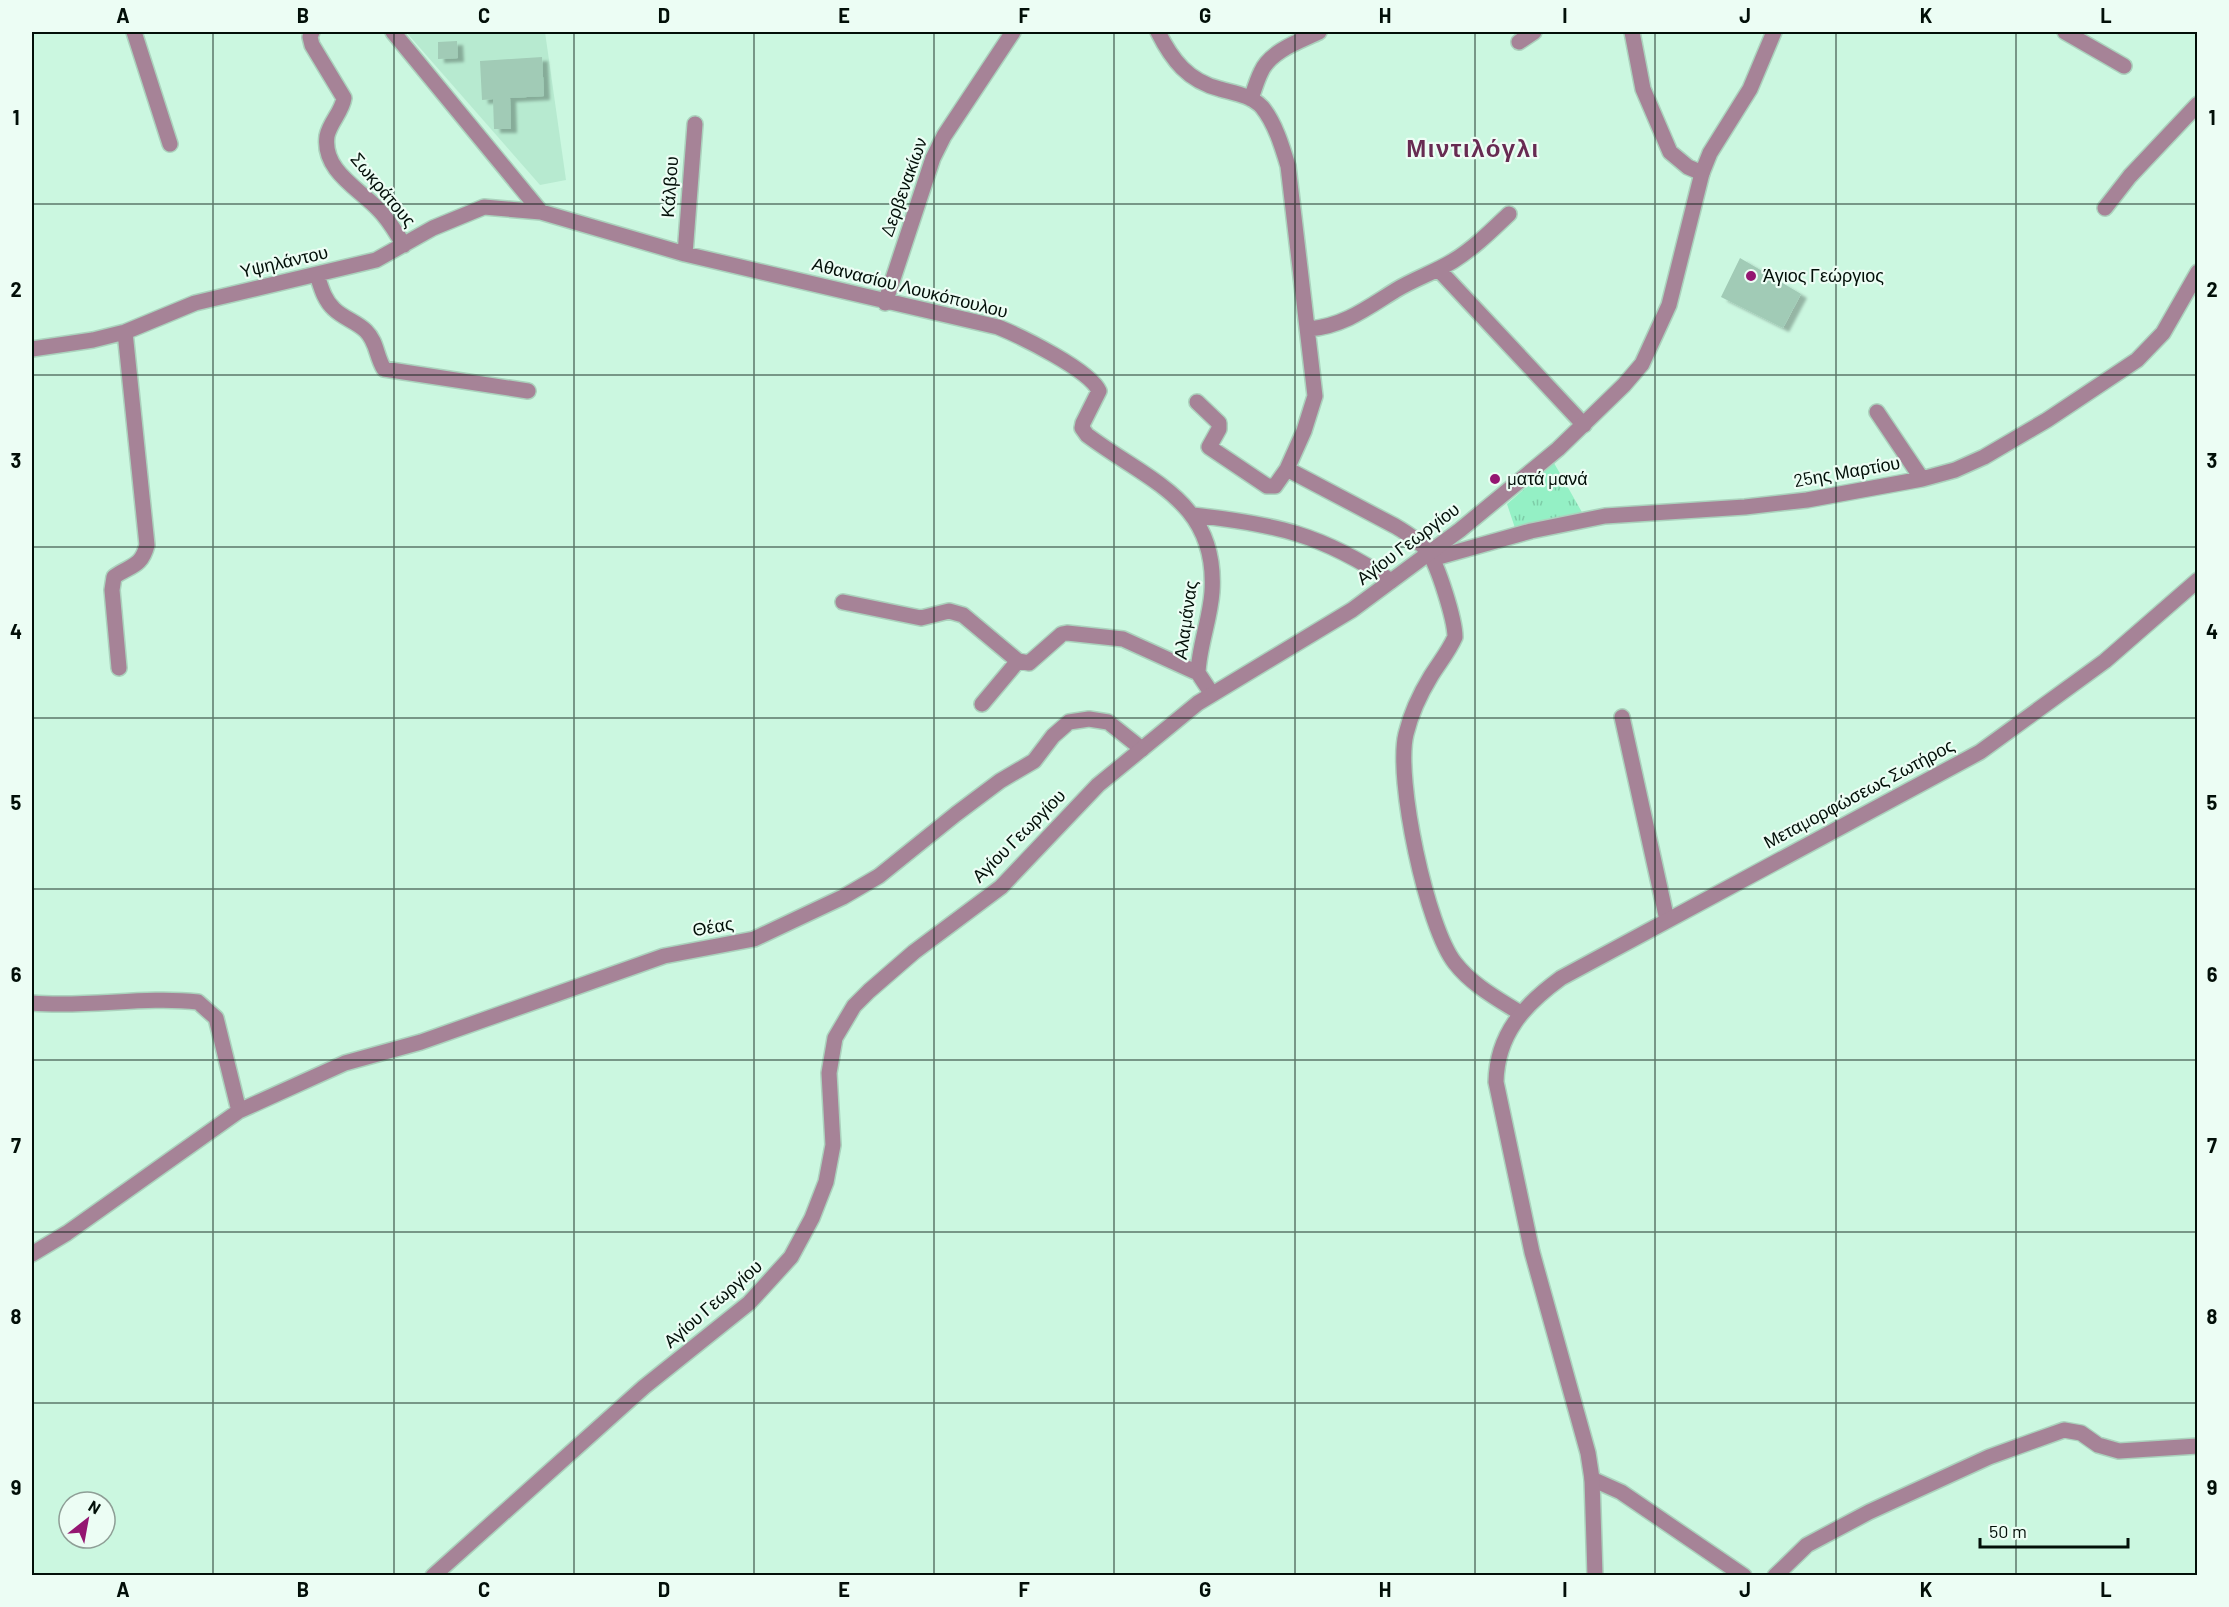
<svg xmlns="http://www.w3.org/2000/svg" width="2229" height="1607" viewBox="0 0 2229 1607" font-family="Barlow,sans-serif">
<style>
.built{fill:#b7ead0}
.park{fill:url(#park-tufts)}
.building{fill:#a1cbb6;filter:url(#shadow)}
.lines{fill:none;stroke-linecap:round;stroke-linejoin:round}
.minor-casing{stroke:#abd2bd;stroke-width:18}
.tertiary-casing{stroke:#abd2bd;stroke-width:18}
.minor{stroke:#a68397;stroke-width:15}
.tertiary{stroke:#a68397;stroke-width:15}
.grid{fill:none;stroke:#020f08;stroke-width:1.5;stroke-opacity:0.55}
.poi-dot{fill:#941671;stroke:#ecfdf4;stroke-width:2}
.labels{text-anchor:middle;stroke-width:4.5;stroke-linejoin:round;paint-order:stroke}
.street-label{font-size:18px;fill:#020f08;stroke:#ecfdf4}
.poi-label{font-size:18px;fill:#020f08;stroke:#ecfdf4;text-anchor:start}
.district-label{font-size:24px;font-weight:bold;letter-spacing:1.5px;fill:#672b52;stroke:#ecfdf4}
.neatline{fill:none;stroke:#020f08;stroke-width:2}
.grid-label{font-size:20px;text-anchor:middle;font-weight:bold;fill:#020f08}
</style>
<defs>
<pattern id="park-tufts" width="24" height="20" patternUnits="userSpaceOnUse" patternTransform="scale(1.5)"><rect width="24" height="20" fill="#94f0c5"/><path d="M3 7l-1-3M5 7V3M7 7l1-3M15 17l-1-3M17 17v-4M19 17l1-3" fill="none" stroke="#7ecda8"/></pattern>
<filter id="shadow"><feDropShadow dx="6" dy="4" stdDeviation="1.5" flood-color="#0004"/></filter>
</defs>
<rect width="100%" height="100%" fill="#cbf7e0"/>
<path class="built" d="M 406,32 L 545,32 L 566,180 L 540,185 Z"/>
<path class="park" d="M 1554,463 L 1583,514 L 1516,531 L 1507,504 Z"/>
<path class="building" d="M 457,41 L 458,58 L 438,59 L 438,42 Z
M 542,57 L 544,96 L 510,98 L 511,129 L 494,129 L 493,99 L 482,100 L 480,61 Z
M 1740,258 L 1801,294 L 1783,328 L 1721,297 Z"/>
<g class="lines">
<defs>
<path id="minor" d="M 134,32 L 170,144
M 312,32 L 310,37 L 312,45 L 344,98 C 342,112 330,122 327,136 C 322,171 360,189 379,210 C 389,220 396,233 404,245
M 393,32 L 541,212
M 1158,32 C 1172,60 1188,81 1220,89 C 1234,93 1251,95 1262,107 C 1275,123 1282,146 1288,166 L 1315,396 L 1304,431 L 1287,469
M 1632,32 L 1643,89 L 1670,152 L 1688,167 L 1702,173
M 2065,32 L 2124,66
M 1519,42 L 1534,32
M 1251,99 C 1254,90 1257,80 1261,72 C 1270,51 1300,41 1319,32
M 2105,208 L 2130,176 L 2198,104
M 685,254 L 695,124
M 1438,269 L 1584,425
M 317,275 C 321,287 324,300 334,309 C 343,318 357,322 366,331 C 377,342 376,356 384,369 L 528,391
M 885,303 L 933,158 L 944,136 L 1013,32
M 1309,329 C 1344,326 1367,308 1396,290 C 1414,279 1435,272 1453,261 C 1474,248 1491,231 1509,214
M 32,349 L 93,340 L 125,332 L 195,303 L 376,260 L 433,228 L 484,207 L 541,212 L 685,254 L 998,327 C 1020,336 1090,370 1099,391 L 1083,423 L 1082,428 L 1087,435 C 1148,481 1218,501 1212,592 C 1210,620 1199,646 1198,673 L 1212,694
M 1197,402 L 1219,423 L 1219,429 L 1209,447 L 1267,486 L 1275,486 L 1287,469 L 1395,526 C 1407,533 1420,541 1428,552 C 1438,565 1455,620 1455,637 C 1449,651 1439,663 1431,676 C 1420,694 1411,713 1406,734 C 1395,778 1427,928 1455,963 C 1472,985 1498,999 1520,1013
M 1877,412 L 1922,479
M 1193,515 C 1275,524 1322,534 1391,581
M 1429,553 L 1442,556 L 1531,531 L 1605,516 L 1745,507 L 1807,500 L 1922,479 L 1955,470 L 1984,457 L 2047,420 L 2137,360 L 2163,333 L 2198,272
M 843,602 L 921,618 L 949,611 L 963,615 L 1018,661
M 119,668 L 112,590 L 114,577 C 130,565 141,568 147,545 L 125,332
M 982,704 L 1018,661 L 1029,663 L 1062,634 L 1067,633 L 1123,639 L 1198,673
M 1622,717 L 1667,920
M 32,1003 C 87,1008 143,996 198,1002 L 216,1018 L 239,1111
M 32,1254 L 67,1233 L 239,1111 L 345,1063 L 421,1042 L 664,956 L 754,939 L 843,897 L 879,876 L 956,814 L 1000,781 L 1034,761 L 1053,736 L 1069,722 L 1089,719 L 1108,722 L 1142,749
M 1592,1479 L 1621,1492 L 1744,1576
M 1775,1576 L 1807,1545 L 1869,1512 L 1989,1457 L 2064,1430 L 2081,1433 L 2098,1445 L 2119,1451 L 2198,1446"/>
<path id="tertiary" d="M 433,1576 L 644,1387 L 749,1303 L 791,1257 L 812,1218 L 826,1182 L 833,1145 L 829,1073 L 835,1038 L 854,1006 L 869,991 L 914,952 L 1001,887 L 1098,785 L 1198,703 L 1352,610 L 1460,530 L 1558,449 L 1624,385 L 1642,364 L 1669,305 L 1702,173 L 1710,153 L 1750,89 L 1774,32
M 1595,1576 L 1592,1479 L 1588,1453 L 1532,1252 L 1496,1082 C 1497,1034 1524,1005 1561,978 L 1980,752 L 2105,661 L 2198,580"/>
</defs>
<use href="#minor" class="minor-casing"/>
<use href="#tertiary" class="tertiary-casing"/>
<use href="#minor" class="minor"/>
<use href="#tertiary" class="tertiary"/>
</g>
<path class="grid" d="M 213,32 L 213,1576M 394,32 L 394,1576M 574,32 L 574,1576M 754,32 L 754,1576M 934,32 L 934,1576M 1114,32 L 1114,1576M 1295,32 L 1295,1576M 1475,32 L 1475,1576M 1655,32 L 1655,1576M 1836,32 L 1836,1576M 2016,32 L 2016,1576M 32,204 L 2198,204M 32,375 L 2198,375M 32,547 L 2198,547M 32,718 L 2198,718M 32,889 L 2198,889M 32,1060 L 2198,1060M 32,1232 L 2198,1232M 32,1403 L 2198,1403"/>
<g class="poi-dot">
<circle cx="1751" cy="276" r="6"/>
<circle cx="1495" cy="479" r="6"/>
</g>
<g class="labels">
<g class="street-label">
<text transform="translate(670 187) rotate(-86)" y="6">Κάλβου</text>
<text transform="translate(904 187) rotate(-70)" y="6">Δερβενακίων</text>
<text transform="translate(383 190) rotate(50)" y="6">Σωκράτους</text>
<text transform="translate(284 262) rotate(-13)" y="6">Υψηλάντου</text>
<text transform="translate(910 288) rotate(14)" y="6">Αθανασίου Λουκόπουλου</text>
<text transform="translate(1847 472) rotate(-10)" y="6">25ης Μαρτίου</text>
<text transform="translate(1408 544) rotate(-37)" y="6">Αγίου Γεωργίου</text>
<text transform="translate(1186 620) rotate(-82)" y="6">Αλαμάνας</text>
<text transform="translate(1859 794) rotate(-28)" y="6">Μεταμορφώσεως Σωτήρος</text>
<text transform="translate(1019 836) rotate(-45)" y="6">Αγίου Γεωργίου</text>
<text transform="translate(713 927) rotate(-10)" y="6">Θέας</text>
<text transform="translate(713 1304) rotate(-41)" y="6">Αγίου Γεωργίου</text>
</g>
<g class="poi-label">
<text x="1763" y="282">Άγιος Γεώργιος</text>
<text x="1507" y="485">ματά μανά</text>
</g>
<g class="district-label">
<text x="1473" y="157">Μιντιλόγλι</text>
</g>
</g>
<rect width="2229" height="1607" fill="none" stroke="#ecfdf4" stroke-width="66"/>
<g transform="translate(87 1520) rotate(31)"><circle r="28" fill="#ecfdf4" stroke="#8e9e96" stroke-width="1.5"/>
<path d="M0-4.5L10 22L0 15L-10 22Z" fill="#941671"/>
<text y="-9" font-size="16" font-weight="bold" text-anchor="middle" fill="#020f08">N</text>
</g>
<path d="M1980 1538v9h148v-9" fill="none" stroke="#020f08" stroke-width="3"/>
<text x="1989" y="1538" font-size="18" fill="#020f08" stroke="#ecfdf4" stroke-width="4.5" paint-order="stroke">50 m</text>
<rect x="33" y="33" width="2163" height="1541" class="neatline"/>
<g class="grid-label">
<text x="123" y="23">A</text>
<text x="303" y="23">B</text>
<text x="484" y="23">C</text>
<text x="664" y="23">D</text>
<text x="844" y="23">E</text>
<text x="1024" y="23">F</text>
<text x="1205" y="23">G</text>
<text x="1385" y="23">H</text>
<text x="1565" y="23">I</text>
<text x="1745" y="23">J</text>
<text x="1926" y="23">K</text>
<text x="2106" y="23">L</text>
<text x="16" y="125">1</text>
<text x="2212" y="125">1</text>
<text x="16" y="297">2</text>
<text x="2212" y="297">2</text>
<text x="16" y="468">3</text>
<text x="2212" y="468">3</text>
<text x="16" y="639">4</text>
<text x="2212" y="639">4</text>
<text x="16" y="810">5</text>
<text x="2212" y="810">5</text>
<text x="16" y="982">6</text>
<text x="2212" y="982">6</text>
<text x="16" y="1153">7</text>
<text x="2212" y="1153">7</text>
<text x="16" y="1324">8</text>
<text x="2212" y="1324">8</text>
<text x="16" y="1495">9</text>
<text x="2212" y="1495">9</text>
<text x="123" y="1597">A</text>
<text x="303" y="1597">B</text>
<text x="484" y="1597">C</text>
<text x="664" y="1597">D</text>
<text x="844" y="1597">E</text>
<text x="1024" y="1597">F</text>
<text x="1205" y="1597">G</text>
<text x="1385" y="1597">H</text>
<text x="1565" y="1597">I</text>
<text x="1745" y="1597">J</text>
<text x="1926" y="1597">K</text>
<text x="2106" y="1597">L</text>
</g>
</svg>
